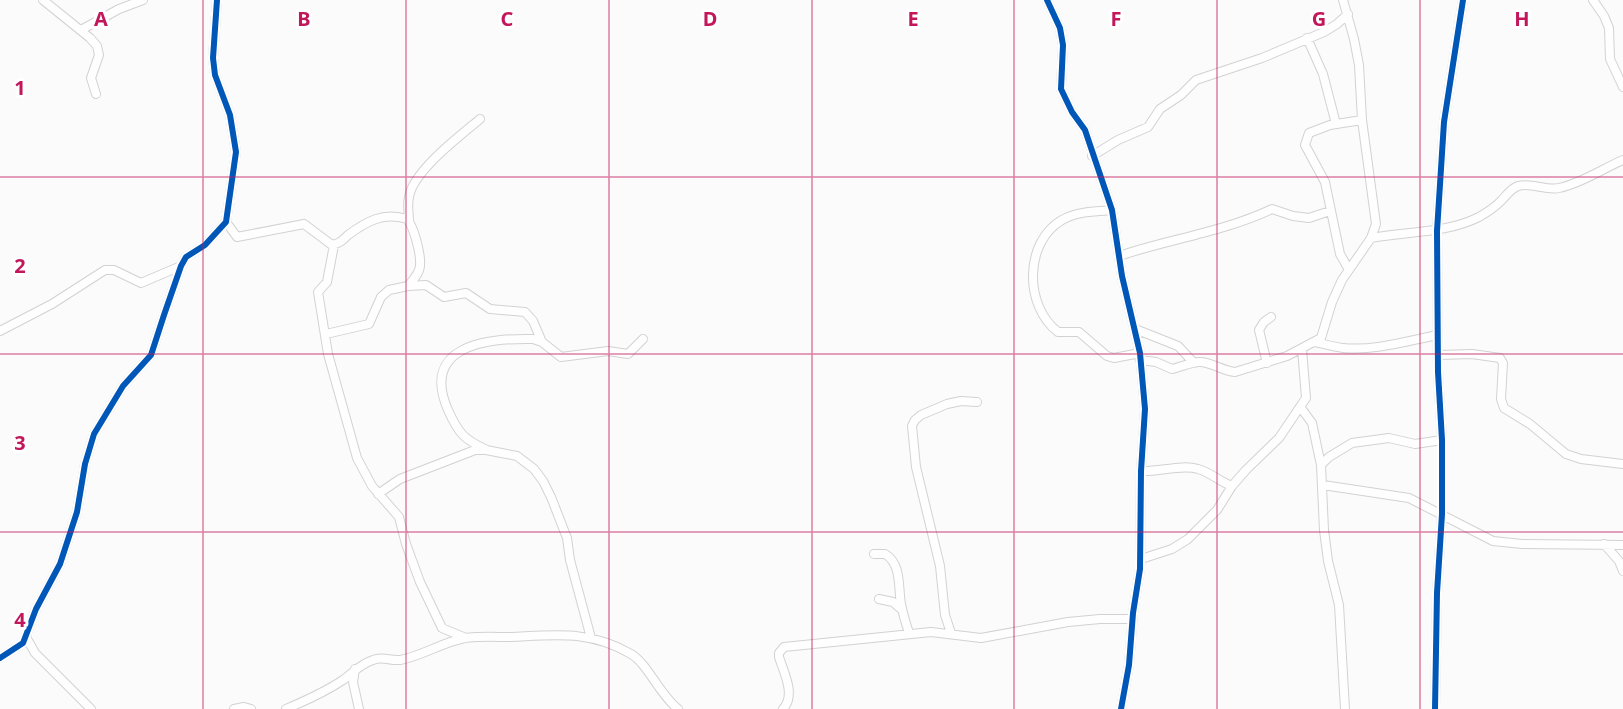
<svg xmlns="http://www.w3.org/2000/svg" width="1623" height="709" viewBox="0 0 1623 709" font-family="'Noto Sans',sans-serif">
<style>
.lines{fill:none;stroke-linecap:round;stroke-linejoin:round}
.minor-casing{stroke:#d2d2d2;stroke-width:10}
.minor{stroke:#fefefe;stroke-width:8}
.cycleway-casing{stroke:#fff;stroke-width:10}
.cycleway{stroke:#0057b8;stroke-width:6}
.grid{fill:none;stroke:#c2185b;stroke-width:1.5;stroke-opacity:0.55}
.grid-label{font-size:20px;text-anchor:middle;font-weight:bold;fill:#c2185b;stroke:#fff;stroke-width:6;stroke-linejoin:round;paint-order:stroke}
</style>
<rect width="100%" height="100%" fill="#fbfbfb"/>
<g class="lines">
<defs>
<path id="minor" d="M 43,0 L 90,38 L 97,46 L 99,55 L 91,78 L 96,94
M 1047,0 L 1060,28 L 1063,45 L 1061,89 L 1072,112 L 1085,130 L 1112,210 L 1122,276 L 1140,353 L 1145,409 L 1141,471 L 1140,569 L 1133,613 L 1129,665 L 1121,709
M 1593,0 L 1604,16 L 1609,28 L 1610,59 L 1623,87
M 81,30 L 119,9 L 143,0
M 1307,38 L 1323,74 L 1336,124
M 1092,156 L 1118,140 L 1148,127 L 1160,109 L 1181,95 L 1196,80 L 1262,58 L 1324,32 L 1337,24 L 1348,14
M 1112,210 C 1095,212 1077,211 1062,220 C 1024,242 1024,306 1058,332 L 1079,332 L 1107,356 L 1114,358 L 1140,353
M 409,221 C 409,213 407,205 409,197 C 413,171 460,136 480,119
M 226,222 L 237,237 L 304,224 L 332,245 C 339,244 343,240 348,235 C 367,221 383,212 407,219 C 414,227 421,254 420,265 C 420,273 413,280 408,286
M 1371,238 C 1407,231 1445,234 1479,217 C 1486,213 1495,207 1501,201 C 1507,195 1510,189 1518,186 C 1532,182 1546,191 1559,188 C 1582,183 1602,169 1623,160
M 334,245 L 327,282 L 318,292 L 328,354 L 357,458 L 372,486 L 399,517 L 406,544 L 420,582 L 442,628 L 466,638
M 1119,256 C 1170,239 1223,232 1272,209 L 1293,216 L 1309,218 L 1330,211
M 1348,268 L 1340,254 L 1325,182 L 1305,145 L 1309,133 L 1330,125 L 1362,120
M 1135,329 L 1178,346 L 1194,363
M 0,331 L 52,304 L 105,270 L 114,270 L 141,283 L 181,266
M 326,334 L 369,324 L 381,297 L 389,290 L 408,286 L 426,285 L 444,297 L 466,293 L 490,309 L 525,312 L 533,321 L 542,342
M 1315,342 C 1324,344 1334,347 1343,348 C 1375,351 1407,341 1438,335
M 1439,355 L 1472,354 L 1500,358 L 1503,363 L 1501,399 L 1504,408 L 1530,424 L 1566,454 L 1581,459 L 1623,464
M 1140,360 L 1156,362 L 1172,369 C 1181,367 1193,361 1201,362 C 1213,363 1223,371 1235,372 L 1287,356 L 1321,338 L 1332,302 L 1342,280 L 1371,238 L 1376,224 L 1362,120 L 1359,65 L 1354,39 L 1343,0
M 1267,363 L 1259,330 L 1264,322 L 1271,317
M 1301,408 L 1312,423 L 1321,465 L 1324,530 L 1328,561 L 1339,605 L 1345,709
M 485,449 C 463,439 458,432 448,410 C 420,346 486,338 533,339 L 542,342 L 561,357 L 608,351 L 628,354 L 643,339
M 1321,465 L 1329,457 L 1352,443 L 1389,438 L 1415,444 L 1442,440
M 1141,471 C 1159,472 1182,464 1198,469 C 1210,472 1220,482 1232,486
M 1323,485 L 1409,498 L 1493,541 L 1522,544 L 1623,545
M 378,494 L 400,479 L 475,450 L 486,450 L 517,456 L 534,469 L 543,481 L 551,497 L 567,538 L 570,560 L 591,638
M 1604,544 L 1619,561 L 1623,571
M 874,554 L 885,554 C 902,564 898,588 901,604 C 903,614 906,624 909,633
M 1141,559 L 1172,549 L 1188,539 L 1217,510 L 1232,486 L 1246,470 L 1279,438 L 1306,398 L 1302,349
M 879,599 L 893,602 L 901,609
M 951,633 L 945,615 L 940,566 L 916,467 L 912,426 L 915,420 L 921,415 L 947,404 L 961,401 L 977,402
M 26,637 L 35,653 L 91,709
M 0,658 L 23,643 L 36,609 L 60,564 L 77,512 L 85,464 L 94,434 L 123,386 L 151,355 L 164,315 L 181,266 L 186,257 L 205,245 L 226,222 L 236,152 L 230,115 L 215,75 L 213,58 L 217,0
M 355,669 L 353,682 L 359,709
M 234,709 L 244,707 L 251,709
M 286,709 C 305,701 325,692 343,680 C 353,673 360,664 373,660 C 382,656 390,661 400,660 C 422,656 443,642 465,638 C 480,636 496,637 511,637 C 556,635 590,630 631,654 C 648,664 659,694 678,709
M 783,709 C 796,695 784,673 779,657 L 779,653 L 784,647 L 931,632 L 981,638 L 1068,622 L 1100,619 L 1133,619
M 1435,709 L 1437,593 L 1442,514 L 1442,440 L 1438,372 L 1437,231 L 1444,122 L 1463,0"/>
</defs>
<use href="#minor" class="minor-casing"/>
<use href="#minor" class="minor"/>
<defs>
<path id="cycleway" d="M 1047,0 L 1060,28 L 1063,45 L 1061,89 L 1072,112 L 1085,130 L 1112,210 L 1122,276 L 1140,353 L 1145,409 L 1141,471 L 1140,569 L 1133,613 L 1129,665 L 1121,709
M 0,658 L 23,643 L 36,609 L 60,564 L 77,512 L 85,464 L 94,434 L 123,386 L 151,355 L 164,315 L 181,266 L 186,257 L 205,245 L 226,222 L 236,152 L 230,115 L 215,75 L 213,58 L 217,0
M 1435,709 L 1437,593 L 1442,514 L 1442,440 L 1438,372 L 1437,231 L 1444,122 L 1463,0"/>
</defs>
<use href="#cycleway" class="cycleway-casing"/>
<use href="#cycleway" class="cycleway"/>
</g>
<path class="grid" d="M 203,0 L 203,709M 406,0 L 406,709M 609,0 L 609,709M 812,0 L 812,709M 1014,0 L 1014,709M 1217,0 L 1217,709M 1420,0 L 1420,709M 0,177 L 1623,177M 0,354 L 1623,354M 0,532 L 1623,532"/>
<g class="grid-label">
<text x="101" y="26">A</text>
<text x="304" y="26">B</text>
<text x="507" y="26">C</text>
<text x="710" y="26">D</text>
<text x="913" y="26">E</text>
<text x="1116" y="26">F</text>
<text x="1319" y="26">G</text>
<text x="1522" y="26">H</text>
<text x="20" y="95">1</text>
<text x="20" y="273">2</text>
<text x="20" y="450">3</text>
<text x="20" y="627">4</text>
</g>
</svg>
